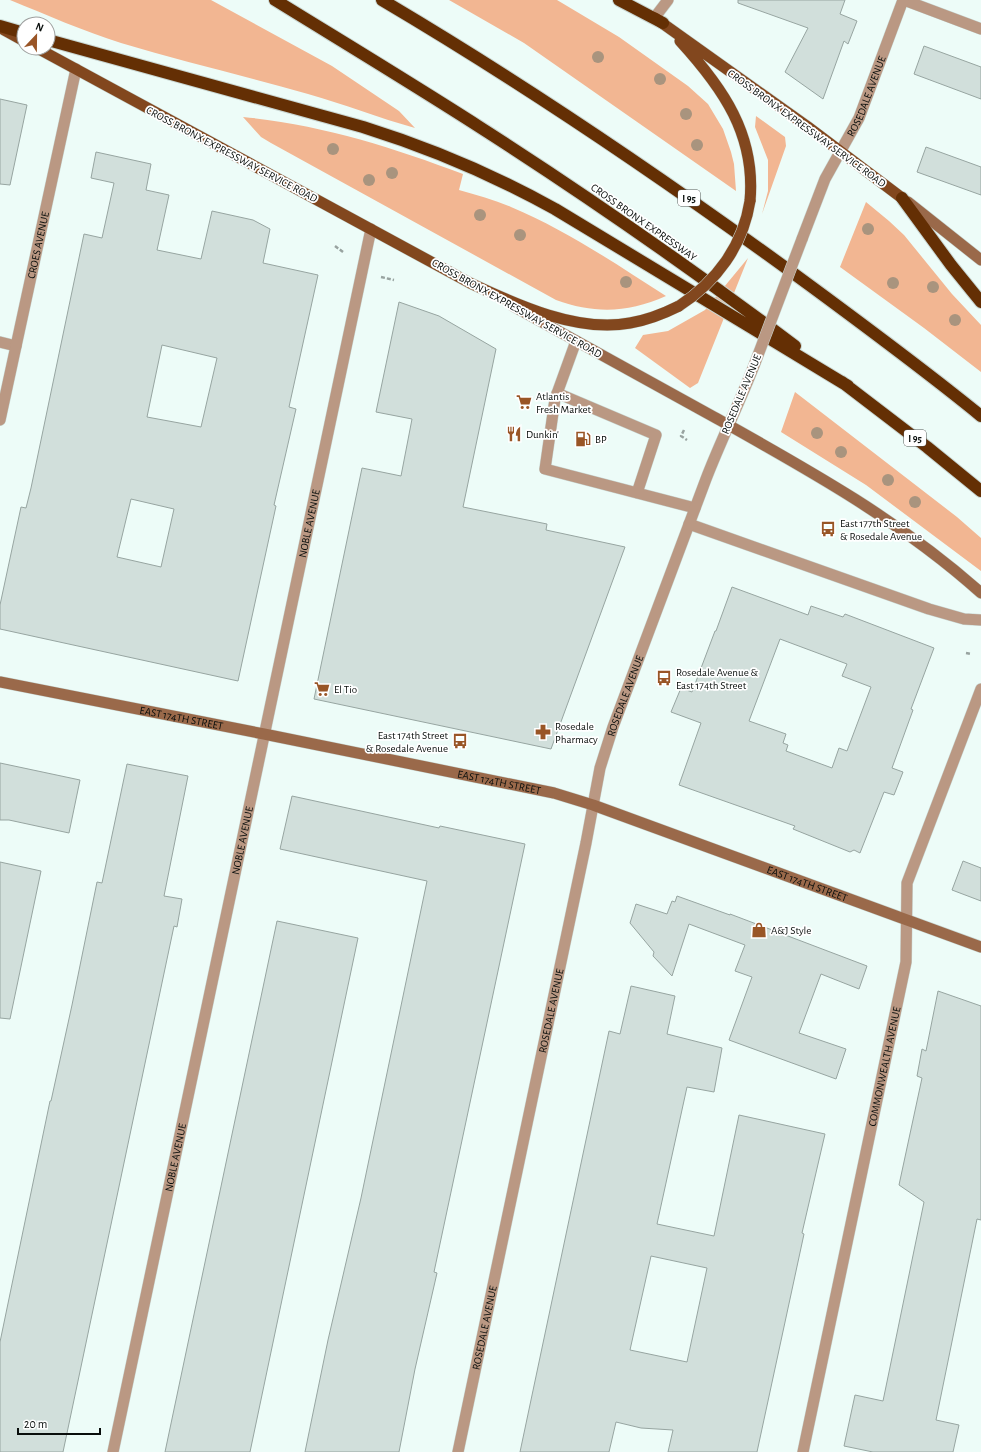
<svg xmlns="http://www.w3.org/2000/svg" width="981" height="1452" viewBox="0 0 981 1452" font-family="'Alegreya Sans',sans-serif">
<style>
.green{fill:#f2b692}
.building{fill:#d1dfdb;stroke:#97a5a1;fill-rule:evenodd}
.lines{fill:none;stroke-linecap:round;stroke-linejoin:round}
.service-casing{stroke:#c9d6d2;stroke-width:12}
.minor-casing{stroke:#c9d6d2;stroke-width:12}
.tertiary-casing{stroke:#c9d6d2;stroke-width:12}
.secondary-casing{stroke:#c9d6d2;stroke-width:12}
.primary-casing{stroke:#c9d6d2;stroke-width:12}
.motorway-casing{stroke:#c9d6d2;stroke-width:14}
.path{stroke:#98a3a0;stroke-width:2.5;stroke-dasharray:4 2;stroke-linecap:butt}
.service{stroke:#ba9883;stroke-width:11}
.minor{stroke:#ba9883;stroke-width:11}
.tertiary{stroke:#ba9883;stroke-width:11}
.secondary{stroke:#9a694a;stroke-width:11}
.primary{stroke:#82471e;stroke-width:11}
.motorway{stroke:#642f04;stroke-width:12}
.tertiary-bridge-casing{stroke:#c9d6d2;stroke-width:12;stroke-linecap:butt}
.primary-bridge-casing{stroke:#c9d6d2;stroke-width:12;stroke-linecap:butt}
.tertiary-bridge{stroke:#ba9883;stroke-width:11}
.primary-bridge{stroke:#82471e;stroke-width:11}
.tree{fill:#a9947e}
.labels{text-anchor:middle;stroke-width:3.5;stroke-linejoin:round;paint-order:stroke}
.shield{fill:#fff;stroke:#535655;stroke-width:1}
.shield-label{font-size:10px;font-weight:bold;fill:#090e0c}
.street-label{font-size:11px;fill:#090e0c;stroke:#fff}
.poi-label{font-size:11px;fill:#090e0c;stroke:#fff;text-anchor:start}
</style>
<rect width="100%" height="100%" fill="#edfcf8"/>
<path class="green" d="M 10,0 L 211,0 L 332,66 L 399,111 L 415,128 C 379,118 344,104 308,94 C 246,76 183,62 121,43 C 83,31 47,15 10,0 Z
M 449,0 L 557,0 L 619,37 L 688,86 L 708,104 L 723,129 L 731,152 L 734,164 L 736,191 L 524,43 Z
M 756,116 L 785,137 L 786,146 L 762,214 L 768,191 L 768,160 L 755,127 Z
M 243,117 C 319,124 392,147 463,174 L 459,190 C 477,195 494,200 511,207 C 566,230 616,264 666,296 C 628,313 595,314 556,300 L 271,143 L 261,137 Z
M 866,202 L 889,221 L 904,235 L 952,294 L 981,325 L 981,372 L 924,328 L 840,267 Z
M 748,258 L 698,383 L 690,388 L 635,348 L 643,335 L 668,331 L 705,310 Z
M 795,392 L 957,517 L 981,538 L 981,571 L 866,485 L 781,432 Z"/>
<path class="building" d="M 738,0 L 845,0 L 840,14 L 857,21 L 848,44 L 844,41 L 823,99 L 785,72 L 808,28 L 738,3 Z
M 924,46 L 981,67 L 981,99 L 914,74 Z
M 0,99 L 27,105 L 10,185 L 0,184 Z
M 926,147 L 981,167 L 981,195 L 917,172 Z
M 96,152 L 151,164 L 146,190 L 169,195 L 157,250 L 201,259 L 212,211 L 253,220 L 270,229 L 263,263 L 318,275 L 289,407 L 296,409 L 274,505 L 276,506 L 238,681 L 0,629 L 0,605 L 21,507 L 26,508 L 31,488 L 84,234 L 102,238 L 114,183 L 91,178 ZM 162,345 L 217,358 L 201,427 L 147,417 ZM 131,499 L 174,509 L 161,567 L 117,557 Z
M 399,302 L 439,316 L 496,349 L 463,507 L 547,524 L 546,530 L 625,547 L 551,749 L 314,699 L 362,468 L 401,476 L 412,419 L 376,412 Z
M 732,587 L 808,615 L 811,606 L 843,617 L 845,614 L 934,648 L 911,709 L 913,710 L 892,768 L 903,772 L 894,795 L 884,792 L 860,853 L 854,850 L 850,852 L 793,829 L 795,826 L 679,785 L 701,723 L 671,712 L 681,688 L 692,692 L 715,631 L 716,631 ZM 780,639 L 847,664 L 842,676 L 871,687 L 847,751 L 839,748 L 832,768 L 786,751 L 788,745 L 783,743 L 786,734 L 749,721 Z
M 0,763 L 80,780 L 69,833 L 9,820 L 0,820 Z
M 127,764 L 188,776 L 164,896 L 182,899 L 177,927 L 174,926 L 63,1452 L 0,1452 L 0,1342 L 50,1101 L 51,1101 L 72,1005 L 97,882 L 102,883 Z
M 292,796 L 439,828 L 440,826 L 525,844 L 434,1272 L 437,1273 L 415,1369 L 399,1452 L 305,1452 L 328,1340 L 361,1198 L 427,881 L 280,849 Z
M 963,861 L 981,868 L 981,901 L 952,890 Z
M 0,862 L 41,871 L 10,1019 L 0,1018 Z
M 677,896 L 730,915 L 730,914 L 867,966 L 859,989 L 821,974 L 799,1033 L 846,1049 L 836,1079 L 729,1040 L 752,977 L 735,971 L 745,945 L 689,924 L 672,976 L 653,956 L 654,952 L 630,923 L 636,904 L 667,914 L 672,901 L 675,902 Z
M 277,921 L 358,938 L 250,1452 L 165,1452 Z
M 631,986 L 675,996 L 667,1034 L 722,1048 L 714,1092 L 687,1087 L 657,1224 L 714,1236 L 739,1115 L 825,1134 L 802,1233 L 804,1234 L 757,1452 L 668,1452 L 673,1430 L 641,1428 L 616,1422 L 609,1452 L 520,1452 L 609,1031 L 620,1034 ZM 651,1256 L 707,1268 L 687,1362 L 630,1350 Z
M 938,991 L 981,1006 L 981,1220 L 977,1219 L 936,1420 L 959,1425 L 953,1452 L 873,1452 L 844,1446 L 855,1395 L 883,1401 L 889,1372 L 924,1202 L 899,1185 L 922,1078 L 917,1076 L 922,1049 L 926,1051 Z"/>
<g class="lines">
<defs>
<path id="service" d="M 655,17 L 668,0
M 576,341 L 555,399 L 545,469 L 695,508
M 0,342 L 16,346
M 557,393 L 656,435 L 637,493"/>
<g id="minor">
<path d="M 904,0 L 981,29"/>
<path id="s1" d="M 0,420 L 76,69"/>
<path d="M 689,524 L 929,609 L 964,619 L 981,620"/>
<path id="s2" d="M 113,1452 L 371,229"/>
<path id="s3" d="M 803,1452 L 906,962 L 907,883 L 981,689"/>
</g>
<g id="tertiary">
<path id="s4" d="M 802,239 L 825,179 L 859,118 L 903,0"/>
<path id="s5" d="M 458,1452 L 586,843 L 600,768 L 613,727 L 706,479 C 721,440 740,402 755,363"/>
</g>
<g id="secondary">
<path d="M 908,202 L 981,260"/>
<path d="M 513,306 C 580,343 647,380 714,417 C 807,469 901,521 981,593"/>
<path id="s6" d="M 0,682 L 264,734 L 554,793 L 593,805 L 981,947"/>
</g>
<path id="primary" d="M 655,18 L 808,127 L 902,198
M 4,30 L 24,41
M 680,41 C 723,88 756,135 750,201
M 37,48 L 470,283 C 517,305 578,333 630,323 C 648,320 663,314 679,306"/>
<path id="motorway" d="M 275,0 C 343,42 411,83 478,126 C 586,195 692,269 795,346
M 382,0 C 531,88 673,185 812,287 C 869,329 926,371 981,416
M 619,0 L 663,23
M 0,26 L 24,33
M 48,40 L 363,127 C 430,148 494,175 555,209 L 848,386
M 902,198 L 951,265 L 981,302
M 842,382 L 927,447 L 981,491"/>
</defs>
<use href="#service" class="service-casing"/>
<use href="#minor" class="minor-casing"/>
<use href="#tertiary" class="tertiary-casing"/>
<use href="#secondary" class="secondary-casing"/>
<use href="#primary" class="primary-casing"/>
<use href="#motorway" class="motorway-casing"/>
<path class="path" d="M 335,246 L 343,252
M 381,277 L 394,280
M 684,430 L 681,436 L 687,440
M 966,653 L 971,654"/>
<use href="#service" class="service"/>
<use href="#minor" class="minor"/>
<use href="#tertiary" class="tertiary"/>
<use href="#secondary" class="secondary"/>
<use href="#primary" class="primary"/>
<use href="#motorway" class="motorway"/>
<defs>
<path id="tertiary-bridge" d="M 755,363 L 802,239"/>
<path id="primary-bridge" d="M 679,306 C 716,282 743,246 750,201"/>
</defs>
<use href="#tertiary-bridge" class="tertiary-bridge-casing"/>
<use href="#primary-bridge" class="primary-bridge-casing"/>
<use href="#tertiary-bridge" class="tertiary-bridge"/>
<use href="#primary-bridge" class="primary-bridge"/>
</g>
<g class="tree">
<circle cx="598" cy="57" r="6"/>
<circle cx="660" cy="79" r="6"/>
<circle cx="686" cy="114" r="6"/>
<circle cx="697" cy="145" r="6"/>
<circle cx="333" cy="149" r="6"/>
<circle cx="392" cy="173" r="6"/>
<circle cx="369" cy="180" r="6"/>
<circle cx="480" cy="215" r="6"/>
<circle cx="868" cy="229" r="6"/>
<circle cx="520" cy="235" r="6"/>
<circle cx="626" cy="282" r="6"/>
<circle cx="893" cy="283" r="6"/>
<circle cx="933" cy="287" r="6"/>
<circle cx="955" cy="320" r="6"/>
<circle cx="817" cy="433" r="6"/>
<circle cx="841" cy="452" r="6"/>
<circle cx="888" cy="480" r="6"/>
<circle cx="915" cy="502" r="6"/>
</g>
<defs>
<symbol id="supermarket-bare" viewBox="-9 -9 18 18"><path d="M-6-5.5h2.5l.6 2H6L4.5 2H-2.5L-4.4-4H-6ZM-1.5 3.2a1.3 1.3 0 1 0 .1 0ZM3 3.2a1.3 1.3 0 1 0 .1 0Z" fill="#995526" stroke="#fff" stroke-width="2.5" paint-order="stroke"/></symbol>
<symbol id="restaurant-bare" viewBox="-9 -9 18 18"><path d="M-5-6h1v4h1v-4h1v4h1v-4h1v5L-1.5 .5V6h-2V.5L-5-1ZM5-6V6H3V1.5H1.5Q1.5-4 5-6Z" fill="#995526" stroke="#fff" stroke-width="2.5" paint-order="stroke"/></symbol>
<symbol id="fuel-bare" viewBox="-9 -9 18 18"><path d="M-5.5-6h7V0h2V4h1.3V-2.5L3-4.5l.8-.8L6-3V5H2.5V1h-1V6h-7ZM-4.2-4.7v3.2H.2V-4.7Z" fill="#995526" stroke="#fff" stroke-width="2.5" paint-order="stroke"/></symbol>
<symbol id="bus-bare" viewBox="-9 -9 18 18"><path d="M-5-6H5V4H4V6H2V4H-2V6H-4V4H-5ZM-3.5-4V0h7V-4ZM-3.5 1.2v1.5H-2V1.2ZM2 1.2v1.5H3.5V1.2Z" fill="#995526" stroke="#fff" stroke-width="2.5" paint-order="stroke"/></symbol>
<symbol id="pharmacy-bare" viewBox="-9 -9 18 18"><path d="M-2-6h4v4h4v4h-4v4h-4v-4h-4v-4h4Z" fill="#995526" stroke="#fff" stroke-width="2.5" paint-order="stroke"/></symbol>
<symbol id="shop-bare" viewBox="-9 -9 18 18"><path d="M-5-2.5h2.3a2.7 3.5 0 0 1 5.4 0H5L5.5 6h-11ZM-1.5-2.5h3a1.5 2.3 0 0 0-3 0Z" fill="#995526" stroke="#fff" stroke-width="2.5" paint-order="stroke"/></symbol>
</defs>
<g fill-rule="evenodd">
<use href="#supermarket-bare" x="513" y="391" width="22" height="22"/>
<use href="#restaurant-bare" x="503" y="423" width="22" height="22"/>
<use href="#fuel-bare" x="572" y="428" width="22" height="22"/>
<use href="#bus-bare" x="817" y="518" width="22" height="22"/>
<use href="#bus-bare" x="653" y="667" width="22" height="22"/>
<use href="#supermarket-bare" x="311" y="678" width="22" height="22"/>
<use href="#pharmacy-bare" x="532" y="721" width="22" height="22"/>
<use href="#bus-bare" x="449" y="730" width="22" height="22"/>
<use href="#shop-bare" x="748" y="919" width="22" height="22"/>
</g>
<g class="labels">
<g class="shield">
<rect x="678" y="190" width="22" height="16" rx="3"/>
<rect x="904" y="430" width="22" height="16" rx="3"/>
</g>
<g class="shield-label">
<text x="689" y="202">I 95</text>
<text x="915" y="442">I 95</text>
</g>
<g class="street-label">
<text dy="4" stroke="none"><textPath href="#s4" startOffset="157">ROSEDALE AVENUE</textPath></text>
<text transform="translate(807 128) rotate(36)" y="4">CROSS BRONX EXPRESSWAY SERVICE ROAD</text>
<text transform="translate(232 154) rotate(28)" y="4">CROSS BRONX EXPRESSWAY SERVICE ROAD</text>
<text transform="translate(644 222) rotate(35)" y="4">CROSS BRONX EXPRESSWAY</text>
<text dy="4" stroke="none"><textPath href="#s1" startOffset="179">CROES AVENUE</textPath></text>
<text transform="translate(517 308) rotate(29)" y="4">CROSS BRONX EXPRESSWAY SERVICE ROAD</text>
<text transform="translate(741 394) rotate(-67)" y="4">ROSEDALE AVENUE</text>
<text dy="4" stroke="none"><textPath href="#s2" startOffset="949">NOBLE AVENUE</textPath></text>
<text dy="4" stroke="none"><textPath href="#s5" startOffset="775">ROSEDALE AVENUE</textPath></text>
<text dy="4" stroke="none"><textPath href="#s6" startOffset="185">EAST 174TH STREET</textPath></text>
<text dy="4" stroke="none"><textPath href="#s6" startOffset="509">EAST 174TH STREET</textPath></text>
<text dy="4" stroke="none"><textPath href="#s2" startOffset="625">NOBLE AVENUE</textPath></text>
<text dy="4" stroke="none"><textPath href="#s6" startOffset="834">EAST 174TH STREET</textPath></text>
<text dy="4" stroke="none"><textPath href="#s5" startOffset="451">ROSEDALE AVENUE</textPath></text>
<text dy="4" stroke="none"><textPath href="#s3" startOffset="394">COMMONWEALTH AVENUE</textPath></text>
<text dy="4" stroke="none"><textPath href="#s2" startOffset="301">NOBLE AVENUE</textPath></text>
<text dy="4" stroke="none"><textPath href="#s5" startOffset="127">ROSEDALE AVENUE</textPath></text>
</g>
<g class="poi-label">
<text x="536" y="400">Atlantis<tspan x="536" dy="13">Fresh Market</tspan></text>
<text x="526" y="438">Dunkin'</text>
<text x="595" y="443">BP</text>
<text x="840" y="527">East 177th Street<tspan x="840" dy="13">&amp; Rosedale Avenue</tspan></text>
<text x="676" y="676">Rosedale Avenue &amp;<tspan x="676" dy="13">East 174th Street</tspan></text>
<text x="334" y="693">El Tio</text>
<text x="555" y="730">Rosedale<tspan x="555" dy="13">Pharmacy</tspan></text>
<text x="448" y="739" text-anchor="end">East 174th Street<tspan x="448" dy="13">&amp; Rosedale Avenue</tspan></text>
<text x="771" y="934">A&amp;J Style</text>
</g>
</g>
<g transform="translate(36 36) rotate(22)"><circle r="19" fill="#ffffff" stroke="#9d9f9e"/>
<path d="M0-3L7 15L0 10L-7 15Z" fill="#995526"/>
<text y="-6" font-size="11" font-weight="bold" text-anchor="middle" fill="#090e0c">N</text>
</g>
<path d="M18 1428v6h82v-6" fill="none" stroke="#090e0c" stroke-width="2"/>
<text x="24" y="1428" font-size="12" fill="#090e0c" stroke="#ffffff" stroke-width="3" paint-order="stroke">20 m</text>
</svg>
